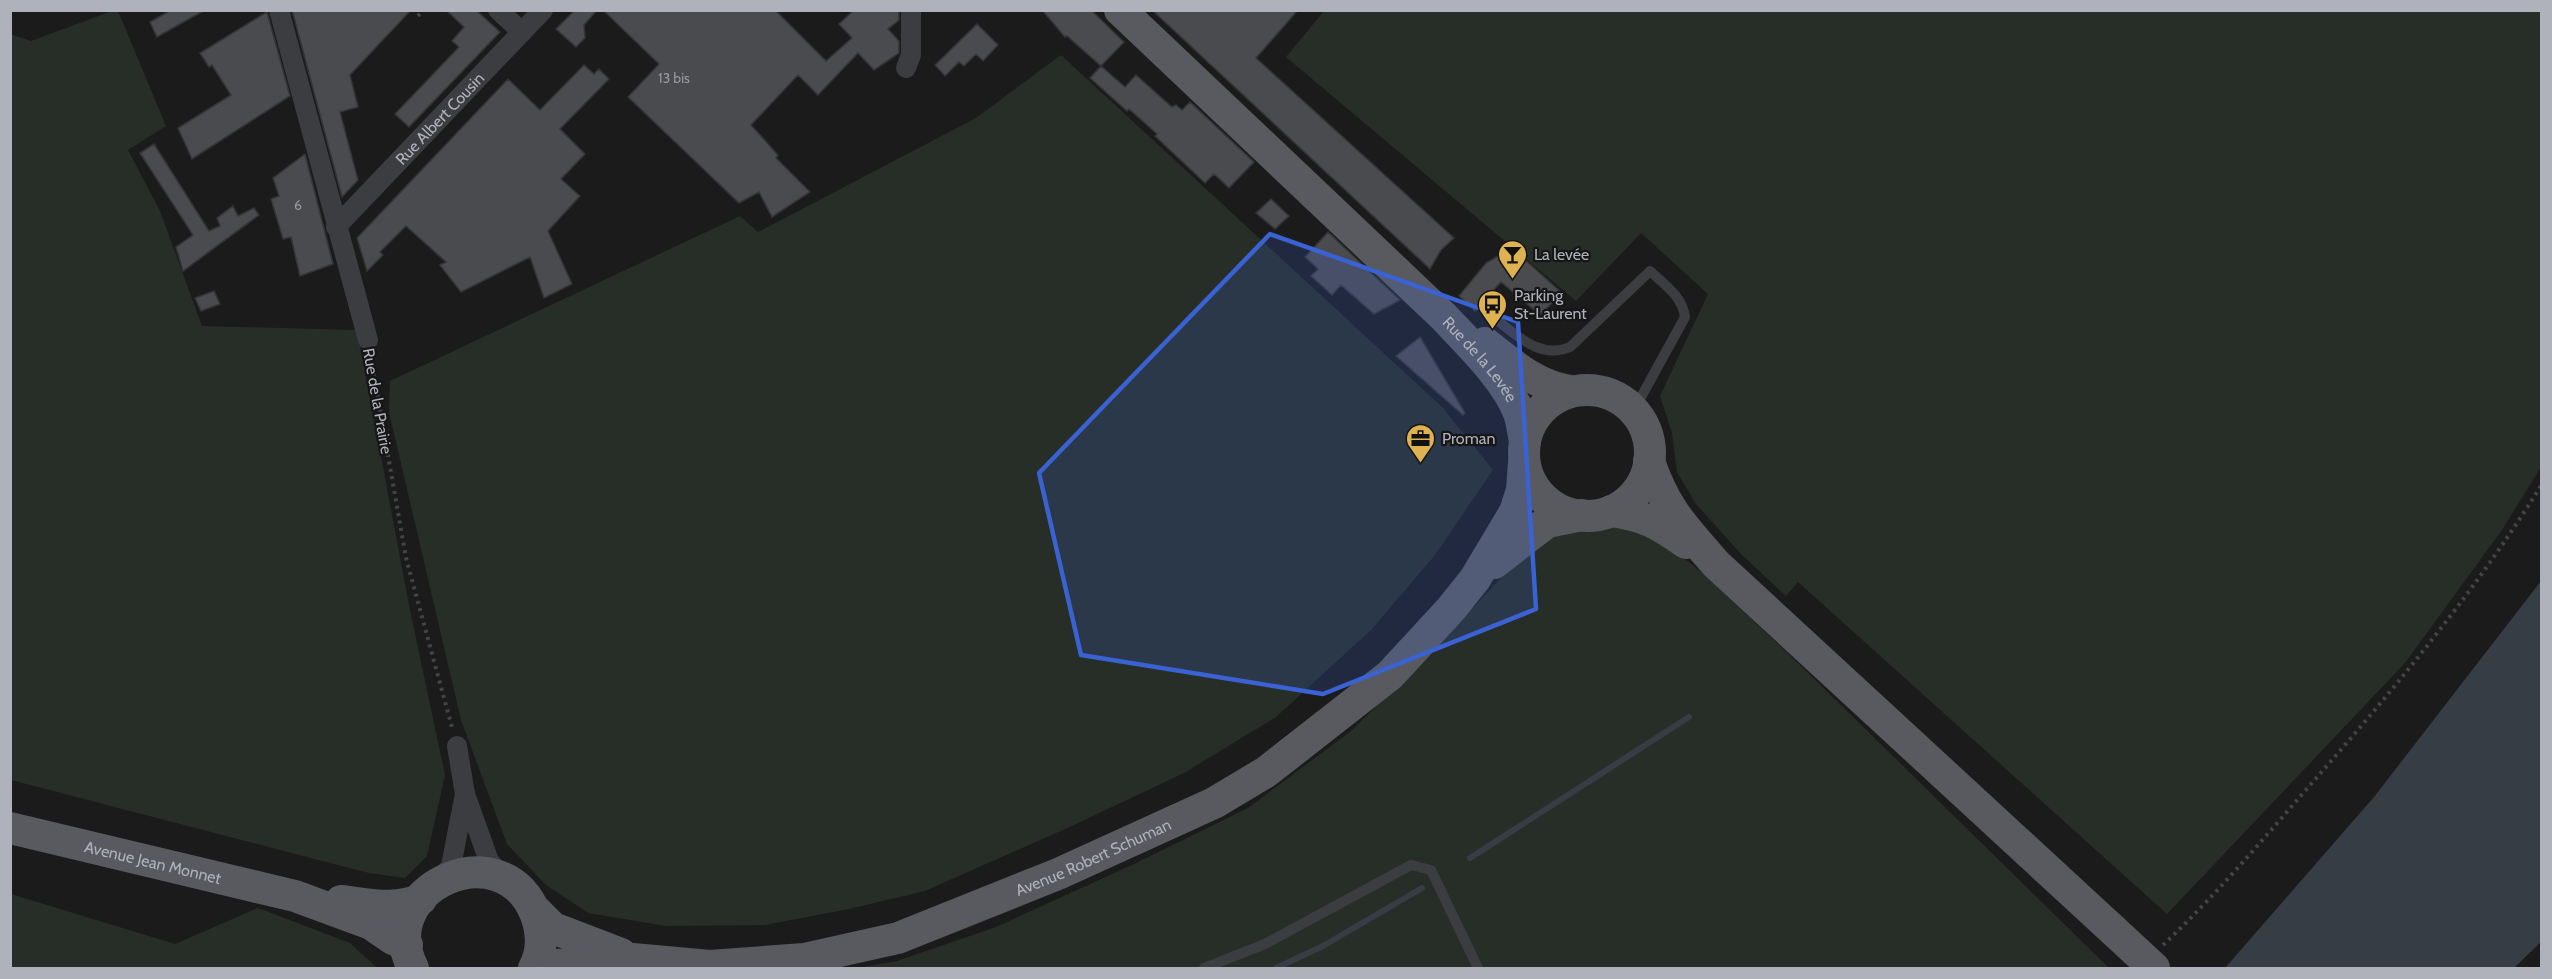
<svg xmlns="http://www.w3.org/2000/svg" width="2552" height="979" viewBox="0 0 2552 979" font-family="Cabin,sans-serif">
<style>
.green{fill:#272e28}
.water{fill:#363d44}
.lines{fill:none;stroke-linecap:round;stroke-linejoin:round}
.stream{stroke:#363d44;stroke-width:6}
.building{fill:#4a4b4e;stroke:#353538;stroke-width:1.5}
.path{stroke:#424448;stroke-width:4;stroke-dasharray:3 4.5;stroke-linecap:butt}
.lane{stroke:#3c3d41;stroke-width:10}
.street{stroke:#3c3d41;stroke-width:20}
.primary{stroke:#585a60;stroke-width:32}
.primary-bridge{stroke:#585a60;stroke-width:32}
.marked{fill:#3a62d2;fill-opacity:0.2;stroke:#3a62d2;stroke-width:4.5;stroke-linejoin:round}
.labels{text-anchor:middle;stroke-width:4.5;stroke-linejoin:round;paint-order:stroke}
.number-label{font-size:14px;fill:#96989f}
.street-label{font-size:16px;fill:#afb2ba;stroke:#161617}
.poi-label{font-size:16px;fill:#afb2ba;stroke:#161617;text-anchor:start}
</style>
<rect width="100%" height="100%" fill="#1b1b1c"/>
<path class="green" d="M 112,11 L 118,11 L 166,126 L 128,150 L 160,211 L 202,326 L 357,330 L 410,610 L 445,775 L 427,856 L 405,878 L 369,873 L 11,780 L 10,34 L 31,41 Z
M 1324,11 L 2541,11 L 2541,467 L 2502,530 L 2405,663 L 2167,914 L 1798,582 L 1786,596 L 1741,554 L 1696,504 L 1677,472 L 1672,433 L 1660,396 L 1708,294 L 1641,233 L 1576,301 L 1286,57 Z
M 1061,55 L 1442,407 L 1493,470 L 1435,555 L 1371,630 L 1276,717 L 1184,773 L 1074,825 L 925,891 L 849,909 L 765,925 L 666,926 L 588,913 L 546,885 L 507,844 L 461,720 L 389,412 L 390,381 L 740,216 L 758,232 L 976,118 Z
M 1624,525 L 1648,530 L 1705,575 L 1797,662 L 2109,968 L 857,968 L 897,961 L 996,927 L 1134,864 L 1248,808 L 1351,731 L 1425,658 L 1539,538 L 1568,528 L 1592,531 Z
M 11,894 L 175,944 L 258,908 L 350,943 L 377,968 L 12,968 Z"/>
<path class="water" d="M 2541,581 L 2541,942 L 2514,968 L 2225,968 L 2374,797 Z"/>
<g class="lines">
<path class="stream" d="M 1470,858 L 1689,717
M 1276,968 L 1323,946 L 1422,888"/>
</g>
<path class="building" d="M 171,10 L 205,10 L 157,37 L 150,22 Z
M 292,10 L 411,10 L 350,75 L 358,107 L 340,112 L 358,180 L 342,197 Z
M 446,10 L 476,10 L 500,32 L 409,127 L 395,114 L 459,47 L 452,41 L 464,27 Z
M 575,10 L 597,10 L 584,25 L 585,38 L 576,47 L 556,29 Z
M 603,10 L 775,10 L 826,61 L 852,38 L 839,24 L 854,10 L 899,10 L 899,20 L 888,29 L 899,41 L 899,53 L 874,70 L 858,53 L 818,95 L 798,75 L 751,125 L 778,155 L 776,158 L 810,192 L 772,217 L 759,192 L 739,203 L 628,97 L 659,64 Z
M 1042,10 L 1091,10 L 1124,42 L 1101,66 L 1067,36 L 1065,37 Z
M 1152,10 L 1298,10 L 1256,58 L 1454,238 L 1441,250 L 1430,269 Z
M 267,12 L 290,96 L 192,159 L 178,128 L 231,95 L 212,65 L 209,67 L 200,53 Z
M 977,24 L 998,45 L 983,61 L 976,54 L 964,66 L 959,62 L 945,76 L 935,65 Z
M 584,65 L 594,74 L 599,69 L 609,79 L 560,129 L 585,154 L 561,179 L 580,196 L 548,231 L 572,284 L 544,298 L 530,257 L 461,292 L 440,265 L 446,262 L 406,226 L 380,252 L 383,255 L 367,271 L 357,238 L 508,79 L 540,110 Z
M 1101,66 L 1125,87 L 1136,75 L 1172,107 L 1176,105 L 1182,110 L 1190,102 L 1254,162 L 1229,188 L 1214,174 L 1205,183 L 1155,136 L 1157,134 L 1129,109 L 1127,111 L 1090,78 Z
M 154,144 L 209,231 L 220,226 L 217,218 L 233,206 L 238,216 L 254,208 L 259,215 L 183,271 L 176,247 L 193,235 L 140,153 Z
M 305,154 L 333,264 L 300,276 L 291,237 L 283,239 L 271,199 L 279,196 L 273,178 Z
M 1271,199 L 1289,216 L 1275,229 L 1256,213 Z
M 1328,232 L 1400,300 L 1374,314 L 1341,285 L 1332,295 L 1311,276 L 1318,269 L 1305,257 Z
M 1512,248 L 1562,293 L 1540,315 L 1501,282 L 1475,311 L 1459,296 L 1486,263 Z
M 214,291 L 220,304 L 201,311 L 195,298 Z
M 1420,337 L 1465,413 L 1463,415 L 1396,356 Z"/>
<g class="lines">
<path class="path" d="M 418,16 L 423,10
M 371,358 L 406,558 L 453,731
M 2163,945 C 2214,897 2259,844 2305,791 C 2390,694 2474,594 2542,484"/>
<path class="lane" d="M 1494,318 C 1517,335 1540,360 1570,347 L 1650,271 C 1665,285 1682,296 1685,317 L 1634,410
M 1204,968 L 1265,944 L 1411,865 L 1431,870 L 1478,968"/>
<g class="street">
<path d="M 279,10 L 368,340"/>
<path d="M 498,10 L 522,32"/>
<path d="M 906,68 L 911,55 L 911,10"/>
<path id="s1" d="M 336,227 L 543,10"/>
<path d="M 457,746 L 465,794"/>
<path d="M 437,883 L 451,866 L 465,794 L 489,861 L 503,877"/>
</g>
<g class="primary">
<path id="s2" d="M 1120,10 L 1444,317 C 1468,343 1507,380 1519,413 C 1522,422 1523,432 1525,441"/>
<path d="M 1485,343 C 1512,364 1536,386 1570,391"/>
<circle cx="1587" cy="453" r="63"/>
<path d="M 1649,461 C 1665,509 1684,527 1716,564 L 2114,931"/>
<path d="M 1611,511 C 1645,516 1658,523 1686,543"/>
<path d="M 1494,563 L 1547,522 L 1582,515"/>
<path id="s3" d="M 10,828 L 295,896 L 371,924 L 393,939 L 407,945"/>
<path d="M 341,901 C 368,904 396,911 421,899"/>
<path d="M 533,908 L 553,928 L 621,954"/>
<path d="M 413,968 C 372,889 502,828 536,915 C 542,932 543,952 534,968"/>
<path id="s4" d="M 551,968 L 558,965 L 633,959 L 710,966 L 804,959 L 898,938 L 1058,874 L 1214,803 L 1266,772 L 1390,675 L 1451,609 L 1475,579 L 1515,512 L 1522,490 L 1524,463"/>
</g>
<path class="primary-bridge" d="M 2114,931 L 2154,968"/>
</g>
<path class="marked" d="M 1270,234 L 1518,322 L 1536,609 L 1323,694 L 1081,655 L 1039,473 Z"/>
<defs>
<symbol id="bar-pin" viewBox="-11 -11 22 30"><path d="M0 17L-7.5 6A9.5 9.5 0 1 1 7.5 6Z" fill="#deb251" stroke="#161617"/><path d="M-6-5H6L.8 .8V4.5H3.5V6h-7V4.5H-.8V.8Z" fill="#111"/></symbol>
<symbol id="bus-pin" viewBox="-11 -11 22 30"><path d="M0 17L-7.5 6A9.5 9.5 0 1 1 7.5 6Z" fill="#deb251" stroke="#161617"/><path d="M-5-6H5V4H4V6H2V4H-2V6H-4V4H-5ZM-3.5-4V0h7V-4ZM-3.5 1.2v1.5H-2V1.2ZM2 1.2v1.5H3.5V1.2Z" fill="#111"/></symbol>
<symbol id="office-pin" viewBox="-11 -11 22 30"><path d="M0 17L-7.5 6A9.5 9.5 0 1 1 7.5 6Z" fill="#deb251" stroke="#161617"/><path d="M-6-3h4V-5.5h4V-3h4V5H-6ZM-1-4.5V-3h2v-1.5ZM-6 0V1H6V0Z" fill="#111"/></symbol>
</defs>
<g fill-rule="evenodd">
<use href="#bar-pin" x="1496" y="238" width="33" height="45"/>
<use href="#bus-pin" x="1476" y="288" width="33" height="45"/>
<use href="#office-pin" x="1404" y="422" width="33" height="45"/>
</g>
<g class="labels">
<g class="number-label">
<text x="674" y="83">13 bis</text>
<text x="298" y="210">6</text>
</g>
<g class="street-label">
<text dy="6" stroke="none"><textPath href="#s1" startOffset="150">Rue Albert Cousin</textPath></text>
<text dy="6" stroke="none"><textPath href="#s2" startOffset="502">Rue de la Levée</textPath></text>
<text transform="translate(378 401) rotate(80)" y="6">Rue de la Prairie</text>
<text dy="6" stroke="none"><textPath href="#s4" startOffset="562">Avenue Robert Schuman</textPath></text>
<text dy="6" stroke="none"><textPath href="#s3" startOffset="147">Avenue Jean Monnet</textPath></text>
</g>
<g class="poi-label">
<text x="1534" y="260">La levée</text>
<text x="1514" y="301">Parking<tspan x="1514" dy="18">St-Laurent</tspan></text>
<text x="1442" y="444">Proman</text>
</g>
</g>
<rect width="2552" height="979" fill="none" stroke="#afb2ba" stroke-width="24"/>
</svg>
